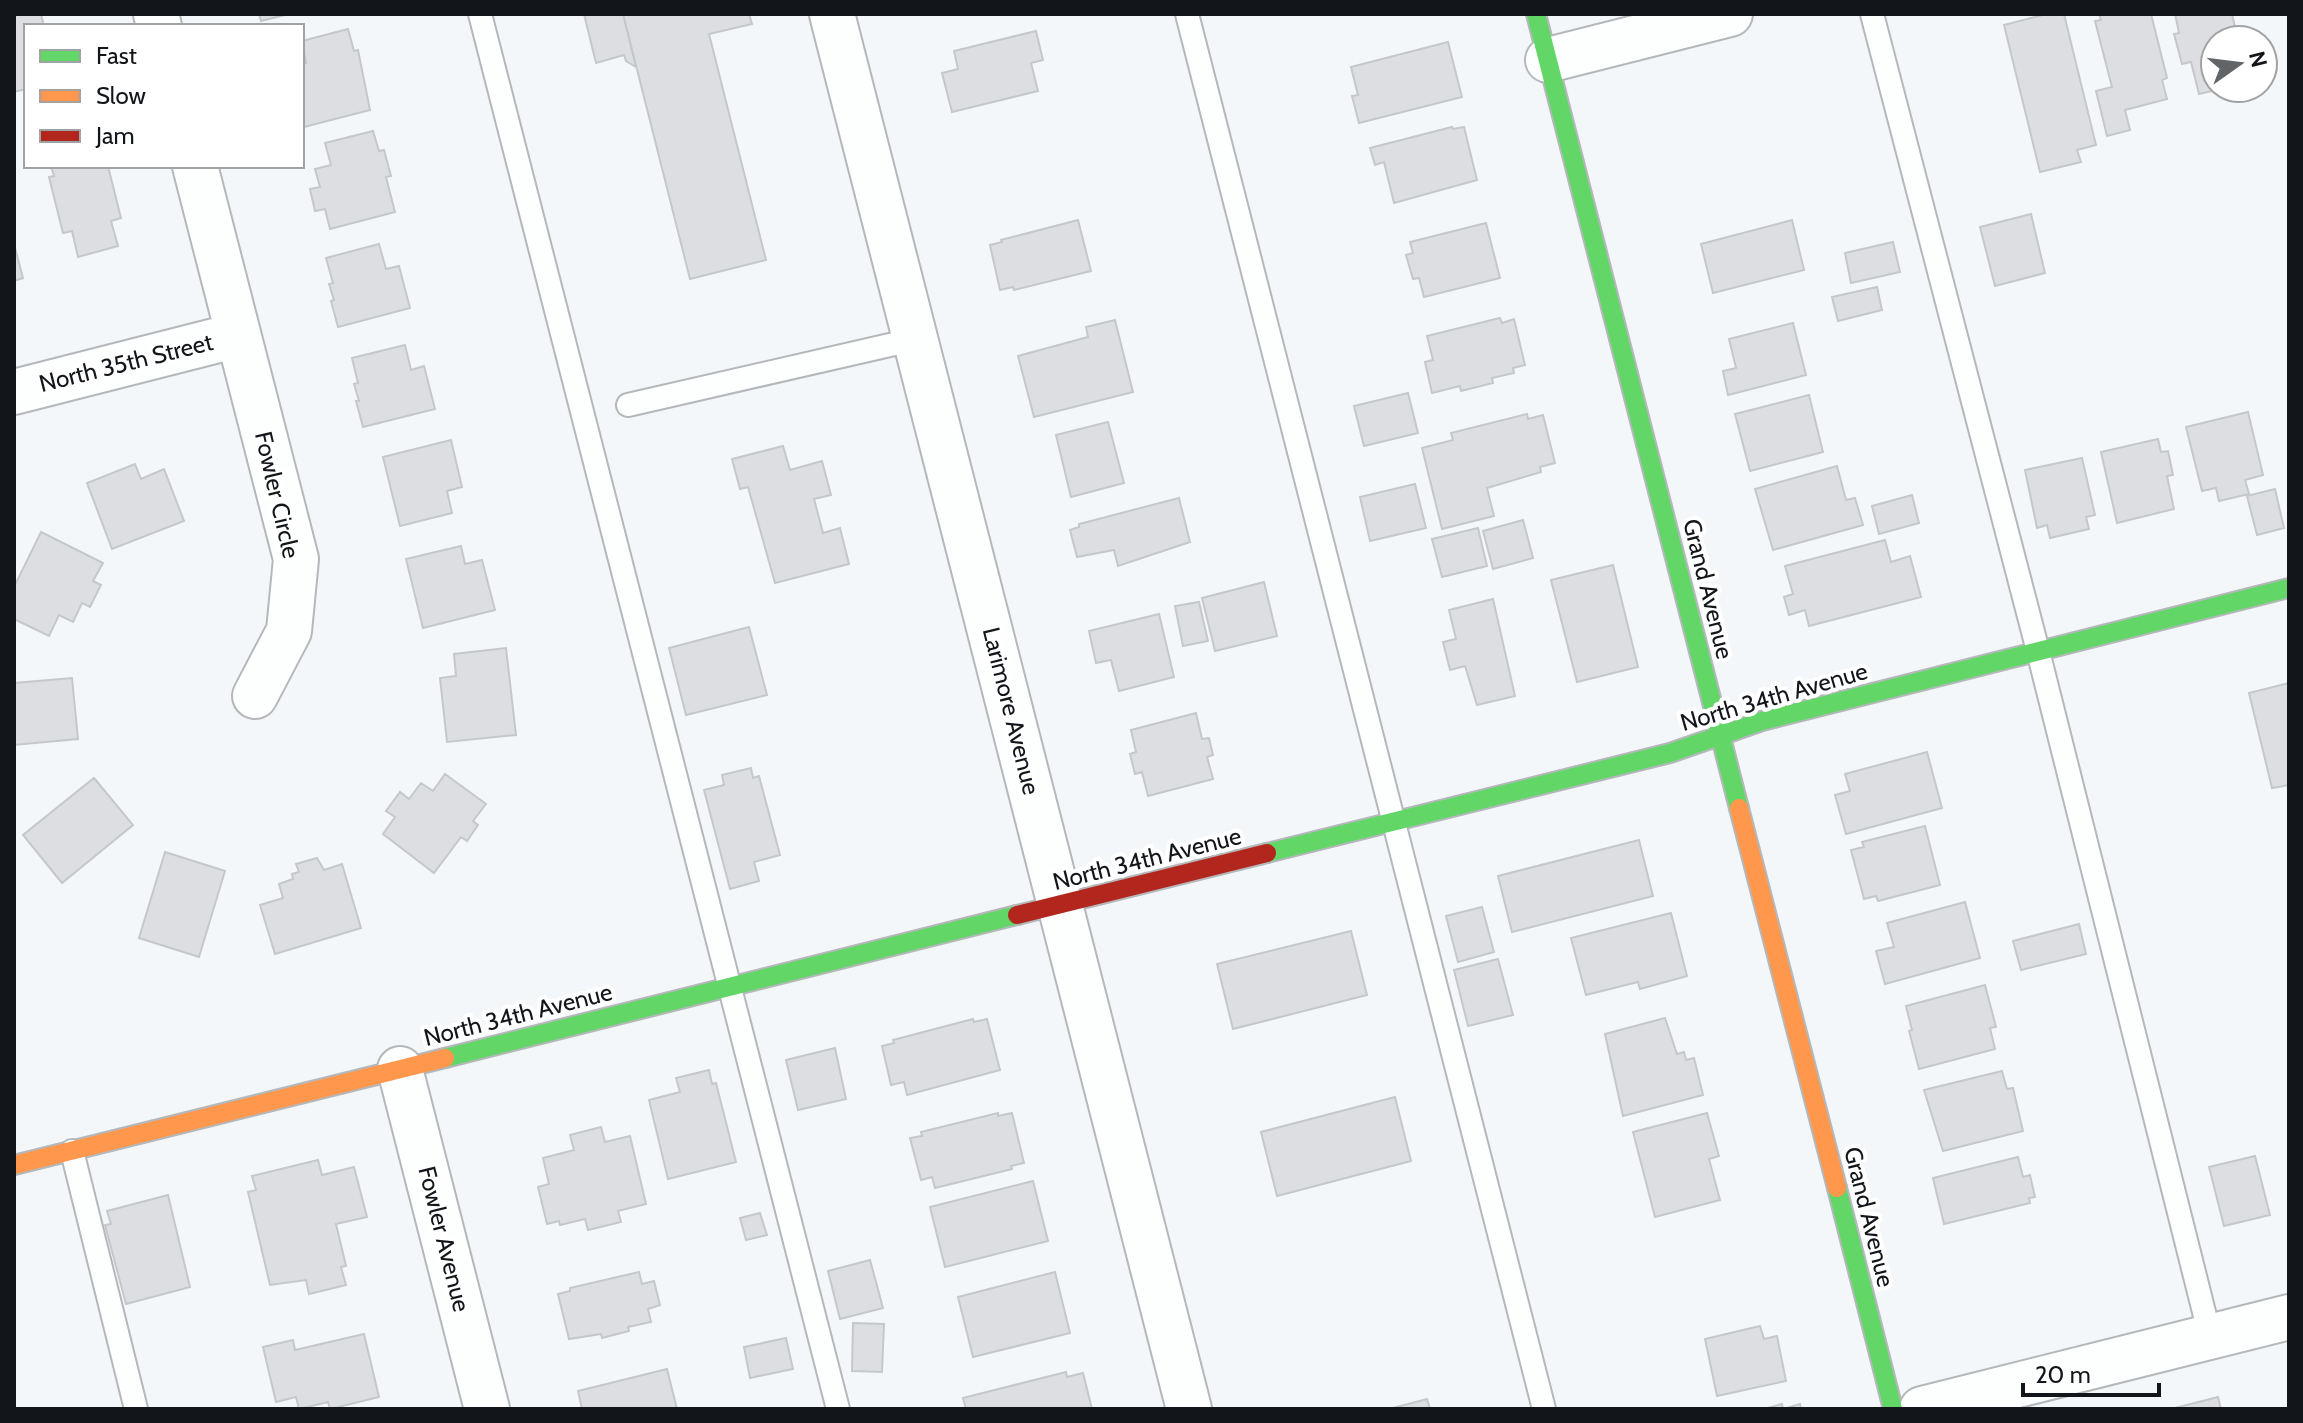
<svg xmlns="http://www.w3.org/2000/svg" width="2303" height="1423" viewBox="0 0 2303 1423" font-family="Cabin,sans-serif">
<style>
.building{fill:#dcdee2;stroke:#c5c8cb;stroke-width:2}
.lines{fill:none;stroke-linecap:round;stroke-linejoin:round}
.lane-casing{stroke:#b5b8bb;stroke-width:26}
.street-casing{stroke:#b5b8bb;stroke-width:48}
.fast-casing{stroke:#b5b8bb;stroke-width:22}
.slow-casing{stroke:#b5b8bb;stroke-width:22}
.jam-casing{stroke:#b5b8bb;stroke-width:22}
.lane{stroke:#fdfefe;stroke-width:22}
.street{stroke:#fdfefe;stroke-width:44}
.fast{stroke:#63d668;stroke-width:18}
.slow{stroke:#ff974d;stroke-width:18}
.jam{stroke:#b3261e;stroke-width:18}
.labels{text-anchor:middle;stroke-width:8;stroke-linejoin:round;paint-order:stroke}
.street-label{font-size:24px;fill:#12161a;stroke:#fff}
</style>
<rect width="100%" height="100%" fill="#f4f7fa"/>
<path class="building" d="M 14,14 L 41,14 L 44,26 L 26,26 L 26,89 L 14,92 Z
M 259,14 L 289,14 L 261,21 Z
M 584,14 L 623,14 L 636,67 L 626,61 L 624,55 L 596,63 Z
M 623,14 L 749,14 L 752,24 L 709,34 L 766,260 L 690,279 Z
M 2047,14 L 2064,14 L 2096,145 L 2077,150 L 2081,162 L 2040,172 L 2004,25 Z
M 2099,14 L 2151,14 L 2167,78 L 2162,80 L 2167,99 L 2125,110 L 2130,130 L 2107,136 L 2096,91 L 2112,87 L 2095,21 L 2101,20 Z
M 2175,14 L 2232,14 L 2238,40 L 2215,40 L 2215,88 L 2225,88 L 2199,94 L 2191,62 L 2182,64 L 2174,34 L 2179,33 Z
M 348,29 L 354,51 L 358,50 L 370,110 L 304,127 L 302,118 L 302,64 L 306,63 L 302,41 Z
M 1036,31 L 1043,60 L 1031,63 L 1038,91 L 952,112 L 942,73 L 958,69 L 954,51 Z
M 1448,42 L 1462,97 L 1359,123 L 1352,96 L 1358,95 L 1351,67 Z
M 1452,127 L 1453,129 L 1464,127 L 1477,180 L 1394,203 L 1384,162 L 1375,165 L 1370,148 Z
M 373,131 L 379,151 L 384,150 L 391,176 L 386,177 L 395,212 L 330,229 L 325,209 L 315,211 L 310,189 L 320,187 L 315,169 L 331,165 L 325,143 Z
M 51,166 L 108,166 L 121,218 L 111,221 L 118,246 L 78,257 L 72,231 L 63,233 L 49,177 L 54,176 Z
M 2031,214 L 2045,273 L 1995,286 L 1980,227 Z
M 1078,220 L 1091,271 L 1014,290 L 1013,287 L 1000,290 L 990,245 L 1002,242 L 1001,240 Z
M 1792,220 L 1804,270 L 1713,293 L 1701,244 Z
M 1486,223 L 1500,278 L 1424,297 L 1419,278 L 1413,279 L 1406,255 L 1413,253 L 1410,242 Z
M 1893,242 L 1900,272 L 1851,283 L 1845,253 Z
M 14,244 L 23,278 L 14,281 Z
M 379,244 L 386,269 L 399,266 L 410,308 L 338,327 L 331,301 L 334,300 L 329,284 L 333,283 L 326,258 Z
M 1877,287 L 1882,310 L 1838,321 L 1832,297 Z
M 1500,318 L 1502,323 L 1514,319 L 1525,365 L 1513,368 L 1514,373 L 1492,378 L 1493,383 L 1461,391 L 1460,386 L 1432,393 L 1425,362 L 1433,360 L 1427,336 Z
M 1115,320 L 1133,392 L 1034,417 L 1018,356 L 1088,337 L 1086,327 Z
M 1793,323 L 1806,375 L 1728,395 L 1723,371 L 1736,368 L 1729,339 Z
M 405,345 L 411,370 L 424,366 L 435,409 L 363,427 L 356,401 L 359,401 L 354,384 L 358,383 L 352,358 Z
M 1408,393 L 1418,433 L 1364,446 L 1354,406 Z
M 1809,395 L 1823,452 L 1750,471 L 1735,414 Z
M 2248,412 L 2263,475 L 2245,480 L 2249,494 L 2219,501 L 2216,488 L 2202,491 L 2186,427 Z
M 1527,414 L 1528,419 L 1543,415 L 1555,463 L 1540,467 L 1541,472 L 1487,488 L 1494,516 L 1442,529 L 1422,448 L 1453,440 L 1451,433 Z
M 1108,422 L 1124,483 L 1071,497 L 1056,435 Z
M 2158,439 L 2161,452 L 2168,451 L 2173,475 L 2167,476 L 2174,509 L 2117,523 L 2101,452 Z
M 451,440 L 462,487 L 447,491 L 452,513 L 400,526 L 383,457 Z
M 783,446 L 790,470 L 822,461 L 831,495 L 814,499 L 823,533 L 840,528 L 849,564 L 775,583 L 748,487 L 740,489 L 732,459 Z
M 2082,458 L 2095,515 L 2086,517 L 2089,529 L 2050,538 L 2047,525 L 2037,528 L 2025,470 Z
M 135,464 L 141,479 L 164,469 L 184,521 L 112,549 L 87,483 Z
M 1837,466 L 1846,500 L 1855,498 L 1863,525 L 1773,550 L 1755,489 Z
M 1415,484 L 1426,528 L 1370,541 L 1360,497 Z
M 2275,489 L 2284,528 L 2257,535 L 2247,496 Z
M 1912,495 L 1919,523 L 1879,534 L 1872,506 Z
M 1179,498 L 1190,542 L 1118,566 L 1114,550 L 1077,557 L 1070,530 L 1079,527 L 1079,524 Z
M 1523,520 L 1533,558 L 1493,569 L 1483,531 Z
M 1478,528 L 1487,566 L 1442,577 L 1432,539 Z
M 41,532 L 103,563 L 93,581 L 101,585 L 90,607 L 82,603 L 73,622 L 59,615 L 49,636 L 14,619 L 14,587 Z
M 1885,540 L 1891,562 L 1910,556 L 1921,597 L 1809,626 L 1805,610 L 1789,615 L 1784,597 L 1793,594 L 1785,566 Z
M 461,546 L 465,564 L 482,560 L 495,610 L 423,628 L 406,559 Z
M 1613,565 L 1638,667 L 1577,682 L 1551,580 Z
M 1264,582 L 1277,636 L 1215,651 L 1202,598 Z
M 1493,599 L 1515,696 L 1477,705 L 1465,666 L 1450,670 L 1443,642 L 1456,639 L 1449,610 Z
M 1199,602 L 1208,641 L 1183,646 L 1175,606 Z
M 1159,614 L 1174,677 L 1119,691 L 1111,660 L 1096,663 L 1089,631 Z
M 749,627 L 767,695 L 686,715 L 669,648 Z
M 506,648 L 516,735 L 447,742 L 440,678 L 456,676 L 454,654 Z
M 72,678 L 78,739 L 14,745 L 14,683 Z
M 2289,683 L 2289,785 L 2272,788 L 2249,693 Z
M 1196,713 L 1202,739 L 1209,738 L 1213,755 L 1207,757 L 1213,779 L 1148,796 L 1142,772 L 1135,774 L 1130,754 L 1136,752 L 1131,730 Z
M 1927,752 L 1942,808 L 1846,834 L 1835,795 L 1850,791 L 1845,774 Z
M 751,768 L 753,778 L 759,776 L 780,855 L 754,862 L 759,881 L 730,889 L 704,790 L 724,785 L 722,775 Z
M 445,774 L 486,804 L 473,821 L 478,825 L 467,841 L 461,837 L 434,873 L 383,834 L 395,817 L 386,811 L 400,792 L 409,799 L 421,783 L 433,791 Z
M 94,778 L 133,825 L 62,883 L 23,835 Z
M 1925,826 L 1940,885 L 1878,901 L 1876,896 L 1864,899 L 1851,850 L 1864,847 L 1862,842 Z
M 1639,840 L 1653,896 L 1512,932 L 1498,876 Z
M 165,852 L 225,871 L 199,957 L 139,938 Z
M 317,858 L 324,870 L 342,864 L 361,928 L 275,954 L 260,905 L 283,898 L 279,884 L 293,879 L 292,874 L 299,872 L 296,864 Z
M 1965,902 L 1980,958 L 1885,984 L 1876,951 L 1894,947 L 1887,923 Z
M 1482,907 L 1494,952 L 1458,962 L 1446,916 Z
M 1671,913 L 1687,976 L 1640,989 L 1638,982 L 1586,995 L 1571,938 Z
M 2079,924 L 2086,954 L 2021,970 L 2013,941 Z
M 1351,931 L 1367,995 L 1233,1029 L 1217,964 Z
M 1498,959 L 1513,1015 L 1468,1026 L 1454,970 Z
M 1985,985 L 1996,1027 L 1990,1028 L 1995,1049 L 1919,1069 L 1909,1031 L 1912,1030 L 1906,1006 Z
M 1665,1018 L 1677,1054 L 1684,1052 L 1686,1060 L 1694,1058 L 1703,1095 L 1623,1116 L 1605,1034 Z
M 973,1019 L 974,1022 L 987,1019 L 1000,1070 L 907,1095 L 904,1082 L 891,1085 L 882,1046 L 894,1043 L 893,1040 Z
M 835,1048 L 846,1099 L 798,1110 L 786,1060 Z
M 709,1070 L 712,1084 L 716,1083 L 736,1162 L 668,1179 L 649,1100 L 680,1092 L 676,1078 Z
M 2002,1071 L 2007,1089 L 2013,1088 L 2023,1131 L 1943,1151 L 1924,1090 Z
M 1395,1097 L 1411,1161 L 1277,1196 L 1261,1132 Z
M 998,1113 L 998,1116 L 1012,1113 L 1024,1163 L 1011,1166 L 1012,1169 L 935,1188 L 932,1177 L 921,1180 L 910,1138 L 922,1136 L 921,1132 Z
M 1707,1113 L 1719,1156 L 1709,1159 L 1720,1200 L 1655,1217 L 1633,1132 Z
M 601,1127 L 605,1142 L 630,1136 L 646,1204 L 618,1211 L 621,1222 L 588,1230 L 585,1219 L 560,1225 L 559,1221 L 547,1224 L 538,1187 L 549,1184 L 543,1158 L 574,1150 L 570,1135 Z
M 2255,1156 L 2270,1215 L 2224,1226 L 2209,1167 Z
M 2018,1157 L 2023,1177 L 2030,1175 L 2035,1197 L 2029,1198 L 2030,1203 L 1944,1224 L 1933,1178 Z
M 318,1160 L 322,1175 L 354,1167 L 367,1217 L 336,1224 L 346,1266 L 341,1267 L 346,1285 L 309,1294 L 306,1280 L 270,1285 L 248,1192 L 256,1190 L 252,1176 Z
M 1033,1181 L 1048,1241 L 945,1267 L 930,1207 Z
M 168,1195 L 190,1287 L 126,1304 L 105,1225 L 111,1224 L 107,1211 Z
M 760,1213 L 767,1235 L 746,1240 L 740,1218 Z
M 870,1260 L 883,1308 L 840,1319 L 828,1271 Z
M 639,1272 L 642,1284 L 654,1281 L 660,1305 L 648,1309 L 651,1322 L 628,1327 L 629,1331 L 602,1338 L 601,1334 L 569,1339 L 558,1294 L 570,1291 L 570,1288 Z
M 1055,1272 L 1070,1333 L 973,1357 L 958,1297 Z
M 853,1323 L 884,1324 L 882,1372 L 852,1371 Z
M 1760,1326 L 1764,1339 L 1777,1336 L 1786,1381 L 1717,1396 L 1705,1339 Z
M 364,1334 L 379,1397 L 330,1409 L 328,1402 L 299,1409 L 296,1397 L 276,1402 L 263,1347 L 293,1340 L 295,1350 Z
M 786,1338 L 793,1369 L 750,1378 L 744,1347 Z
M 667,1369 L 677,1409 L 582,1409 L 578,1391 Z
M 1066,1372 L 1067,1377 L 1083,1373 L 1092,1409 L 966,1409 L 963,1398 Z
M 2218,1397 L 2221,1409 L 2171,1409 Z
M 1427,1399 L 1430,1409 L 1389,1409 Z
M 1782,1404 L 1783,1409 L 1800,1404 L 1801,1409 L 1764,1409 Z"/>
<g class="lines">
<defs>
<path id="lane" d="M 480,14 L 838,1409
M 1187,14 L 1544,1409
M 1872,14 L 2038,651 L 2210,1336
M 628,405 L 916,339
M 72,1151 L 136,1409"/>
<path id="street" d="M 156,14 L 159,26
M 832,14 L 1189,1409
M 1548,60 L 1730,14
M 195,166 L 296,559 L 289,631 L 255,696
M 14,392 L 238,335
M 400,1069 L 487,1409
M 1922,1409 L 2289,1317"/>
<path id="fast" d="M 1536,14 L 1739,808
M 1267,853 L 1670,753 L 1762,721 L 2289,588
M 445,1058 L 1017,915
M 1837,1188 L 1893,1409"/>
<path id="slow" d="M 1739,808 L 1837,1188
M 14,1165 L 445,1058"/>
<path id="jam" d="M 1017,915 L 1267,853"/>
</defs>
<use href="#lane" class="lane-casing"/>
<use href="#street" class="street-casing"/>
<use href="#fast" class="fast-casing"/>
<use href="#slow" class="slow-casing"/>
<use href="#jam" class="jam-casing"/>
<use href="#lane" class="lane"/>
<use href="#street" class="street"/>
<use href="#fast" class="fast"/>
<use href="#slow" class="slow"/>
<use href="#jam" class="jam"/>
</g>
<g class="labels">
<g class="street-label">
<text transform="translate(126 363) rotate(-14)" y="8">North 35th Street</text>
<text transform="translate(277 495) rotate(77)" y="8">Fowler Circle</text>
<text transform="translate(1708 589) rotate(76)" y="8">Grand Avenue</text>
<text transform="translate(1774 697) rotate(-16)" y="8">North 34th Avenue</text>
<text transform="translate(1011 711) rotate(76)" y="8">Larimore Avenue</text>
<text transform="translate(1147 859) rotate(-14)" y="8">North 34th Avenue</text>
<text transform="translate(518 1015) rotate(-14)" y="8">North 34th Avenue</text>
<text transform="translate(1869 1217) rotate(76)" y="8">Grand Avenue</text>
<text transform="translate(444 1239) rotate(76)" y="8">Fowler Avenue</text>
</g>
</g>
<rect width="2303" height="1423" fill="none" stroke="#12161a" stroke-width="32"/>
<rect x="24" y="24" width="280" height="144" fill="#ffffff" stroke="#a0a2a3" stroke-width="2"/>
<rect x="40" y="50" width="40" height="12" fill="#63d668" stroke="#a0a2a3" stroke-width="2"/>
<text x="96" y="64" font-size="24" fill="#12161a">Fast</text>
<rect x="40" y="90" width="40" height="12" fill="#ff974d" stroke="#a0a2a3" stroke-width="2"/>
<text x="96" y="104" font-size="24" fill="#12161a">Slow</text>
<rect x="40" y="130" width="40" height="12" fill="#b3261e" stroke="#a0a2a3" stroke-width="2"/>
<text x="96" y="144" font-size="24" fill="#12161a">Jam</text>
<g transform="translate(2239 64) rotate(76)"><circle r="38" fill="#ffffff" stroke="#a0a2a3" stroke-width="2"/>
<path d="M0-6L14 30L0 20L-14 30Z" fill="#616568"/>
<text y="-12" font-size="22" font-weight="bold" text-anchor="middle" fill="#12161a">N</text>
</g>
<path d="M2023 1383v12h136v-12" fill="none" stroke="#12161a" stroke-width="4"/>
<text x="2035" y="1383" font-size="24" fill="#12161a" stroke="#ffffff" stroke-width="6" paint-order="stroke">20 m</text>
</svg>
